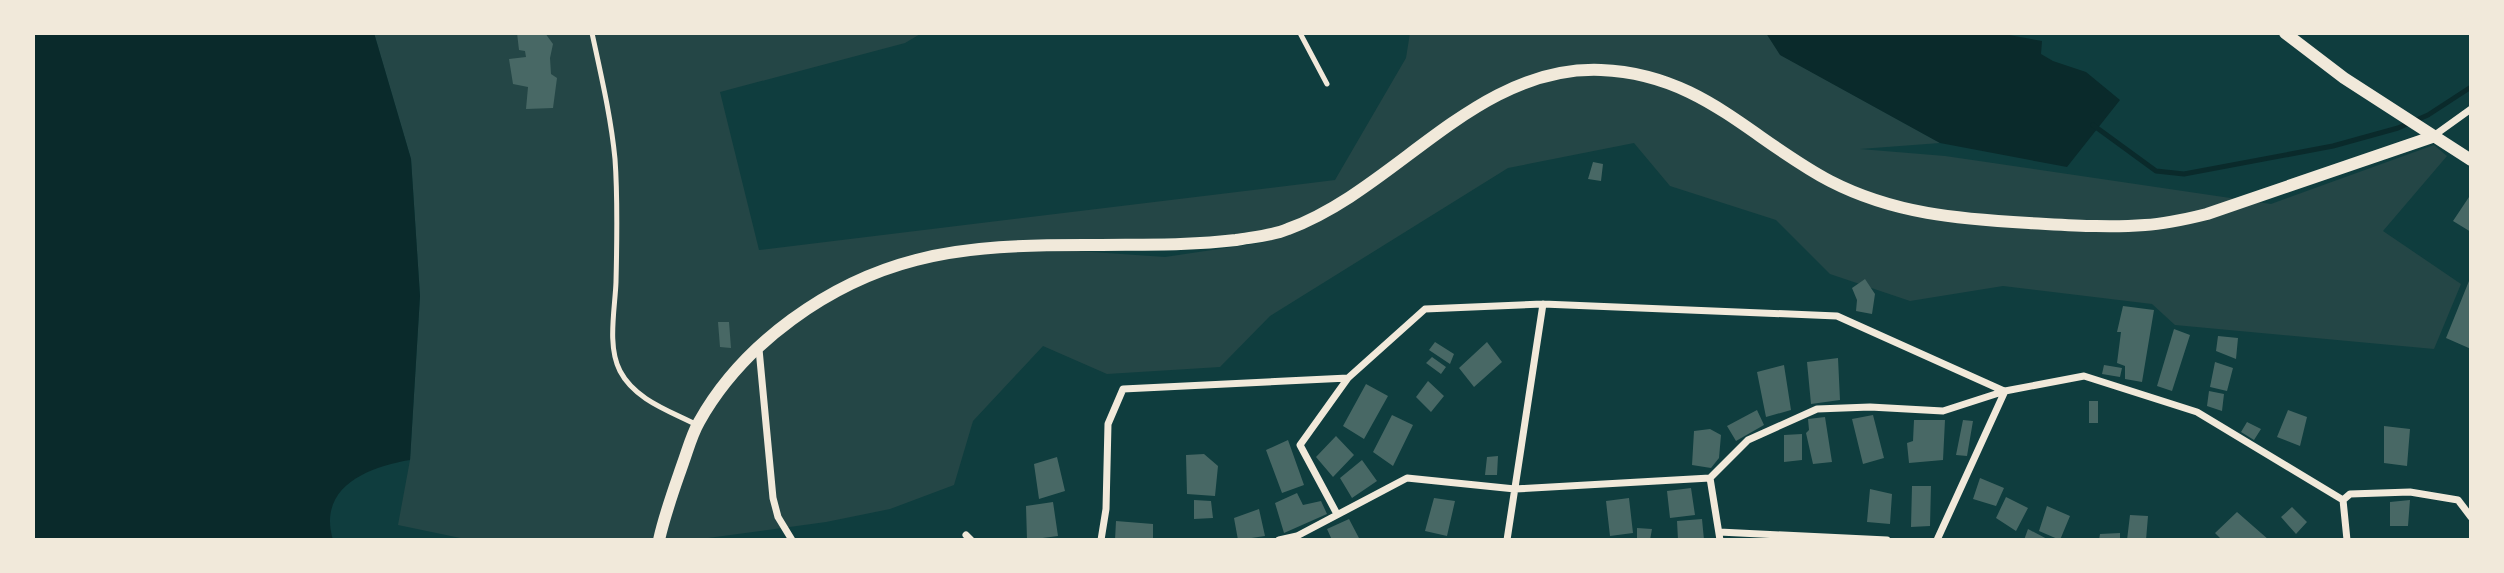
<svg xmlns="http://www.w3.org/2000/svg" width="2504" height="573" viewBox="0 0 2504 573" font-family="'Archivo Narrow',sans-serif">
<style>
.green{fill:#244646;fill-rule:evenodd}
.water{fill:#0a2a2b}
.lines{fill:none;stroke-linecap:round;stroke-linejoin:round}
.stream{stroke:#0a2a2b;stroke-width:5}
.building{fill:#486865}
.service{stroke:#f1e9da;stroke-width:5}
.minor{stroke:#f1e9da;stroke-width:7}
.tertiary{stroke:#f1e9da;stroke-width:12}
</style>
<rect width="100%" height="100%" fill="#0f3d3e"/>
<path class="green" d="M 374,33 L 922,33 L 905,43 L 720,92 L 759,250 L 1335,180 L 1406,58 L 1410,33 L 1766,33 L 1781,55 L 1940,143 L 1860,149 L 1945,156 L 2271,204 L 2434,145 L 2447,156 L 2383,231 L 2461,284 L 2434,349 L 2175,325 L 2152,304 L 2003,286 L 1910,301 L 1830,274 L 1776,220 L 1670,186 L 1634,143 L 1508,168 L 1270,316 L 1220,367 L 1107,374 L 1043,346 L 973,421 L 954,485 L 890,509 L 826,522 L 693,540 L 470,540 L 398,525 L 410,460 L 420,296 L 411,159 ZM 1162,238 L 1265,242 L 1266,242 L 1165,257 L 1063,250 Z"/>
<path class="water" d="M 33,33 L 374,33 L 411,159 L 420,296 L 410,460 C 368,467 317,487 333,540 L 33,540 Z
M 1766,33 L 1998,33 L 2042,41 L 2041,54 L 2053,61 L 2086,72 L 2120,100 L 2067,167 L 1940,143 L 1780,55 Z"/>
<g class="lines">
<path class="stream" d="M 2093,125 L 2156,171 L 2184,174 L 2333,146 L 2398,128 L 2428,115 L 2471,87"/>
</g>
<path class="building" d="M 517,33 L 545,33 L 553,44 L 550,58 L 551,74 L 557,78 L 553,108 L 526,109 L 528,87 L 513,84 L 509,59 L 526,57 L 525,51 L 519,50 Z
M 1593,162 L 1603,164 L 1601,181 L 1588,179 Z
M 2471,194 L 2471,232 L 2453,221 Z
M 2471,276 L 2471,349 L 2446,338 Z
M 1865,279 L 1875,294 L 1872,314 L 1856,311 L 1857,300 L 1852,288 Z
M 2123,306 L 2154,310 L 2142,382 L 2125,379 L 2125,366 L 2117,363 L 2121,332 L 2117,332 Z
M 718,322 L 729,322 L 731,348 L 720,347 Z
M 2174,329 L 2190,335 L 2172,391 L 2157,386 Z
M 2218,336 L 2238,338 L 2236,359 L 2216,351 Z
M 1435,342 L 1454,354 L 1450,364 L 1429,350 Z
M 1487,342 L 1502,362 L 1474,387 L 1459,368 Z
M 1432,357 L 1446,367 L 1441,374 L 1426,363 Z
M 1838,358 L 1840,400 L 1811,404 L 1807,362 Z
M 2215,362 L 2233,368 L 2227,391 L 2210,387 Z
M 1784,365 L 1791,410 L 1766,417 L 1757,372 Z
M 2104,365 L 2122,368 L 2120,377 L 2102,374 Z
M 1428,381 L 1444,396 L 1431,412 L 1416,397 Z
M 1366,384 L 1388,396 L 1364,439 L 1343,426 Z
M 2209,391 L 2224,394 L 2222,411 L 2207,406 Z
M 2089,401 L 2098,401 L 2098,423 L 2089,423 Z
M 1757,410 L 1764,425 L 1736,441 L 1727,426 Z
M 2288,410 L 2307,417 L 2300,446 L 2277,437 Z
M 1392,415 L 1413,425 L 1393,466 L 1373,452 Z
M 1873,415 L 1884,458 L 1863,464 L 1852,419 Z
M 1825,417 L 1832,462 L 1813,464 L 1806,433 L 1809,430 L 1808,419 Z
M 1914,420 L 1945,420 L 1943,460 L 1909,463 L 1907,443 L 1913,441 Z
M 1963,420 L 1973,421 L 1967,456 L 1956,455 Z
M 2247,422 L 2261,429 L 2254,440 L 2241,432 Z
M 2384,426 L 2410,429 L 2407,466 L 2384,463 Z
M 1710,429 L 1721,435 L 1719,458 L 1711,468 L 1692,465 L 1694,431 Z
M 1802,434 L 1802,460 L 1784,462 L 1784,435 Z
M 1336,436 L 1354,455 L 1333,477 L 1316,457 Z
M 1288,440 L 1304,485 L 1282,493 L 1266,450 Z
M 1204,454 L 1218,466 L 1215,496 L 1187,494 L 1186,455 Z
M 1498,456 L 1497,475 L 1485,475 L 1487,457 Z
M 1057,457 L 1065,491 L 1039,499 L 1034,464 Z
M 1362,460 L 1377,481 L 1352,498 L 1340,478 Z
M 1980,478 L 2004,488 L 1996,506 L 1973,499 Z
M 1912,486 L 1931,486 L 1930,526 L 1911,527 Z
M 1691,488 L 1695,515 L 1670,518 L 1667,491 Z
M 1870,489 L 1892,494 L 1890,524 L 1867,522 Z
M 1297,493 L 1303,505 L 1321,501 L 1327,514 L 1284,533 L 1275,503 Z
M 2006,497 L 2028,508 L 2016,531 L 1996,518 Z
M 1434,498 L 1455,501 L 1447,536 L 1425,531 Z
M 1629,498 L 1633,533 L 1610,536 L 1606,501 Z
M 1194,500 L 1211,501 L 1213,518 L 1194,519 Z
M 2410,500 L 2408,526 L 2390,526 L 2390,502 Z
M 1053,502 L 1058,536 L 1027,540 L 1026,506 Z
M 2047,506 L 2070,516 L 2060,540 L 2039,531 Z
M 2292,507 L 2307,522 L 2296,534 L 2281,517 Z
M 1259,509 L 1265,536 L 1238,540 L 1234,518 Z
M 2237,512 L 2269,540 L 2222,540 L 2215,533 Z
M 2130,515 L 2148,516 L 2146,540 L 2127,540 Z
M 1349,519 L 1360,540 L 1332,540 L 1327,529 Z
M 1702,519 L 1704,540 L 1678,540 L 1677,521 Z
M 1116,521 L 1153,524 L 1153,540 L 1115,540 Z
M 1637,528 L 1652,529 L 1650,540 L 1637,540 Z
M 2028,529 L 2049,540 L 2024,540 Z
M 2120,533 L 2120,540 L 2099,540 L 2100,534 Z"/>
<g class="lines">
<path class="service" d="M 592,33 C 601,75 611,117 615,159 C 618,200 617,241 616,282 C 615,309 607,346 620,371 C 635,400 670,411 697,425
M 1300,33 L 1327,84"/>
<path class="minor" d="M 2432,137 L 2471,109
M 759,349 L 773,498 L 778,517 L 792,540
M 1710,478 L 1720,540
M 2343,500 L 2350,494 L 2410,492 L 2458,500 L 2471,517
M 1337,514 L 1300,445 L 1348,378
M 1719,532 L 1887,540
M 966,535 L 971,540
M 1101,540 L 1106,509 L 1108,424 L 1123,389 L 1348,378 L 1425,309 L 1543,304 L 1837,316 L 2004,391
M 1279,540 L 1297,536 L 1407,478 L 1515,489 L 1710,478 L 1748,440 L 1817,409 L 1870,407 L 1943,411 L 2005,391 L 2084,376 L 2197,412 L 2343,500 L 2347,540
M 1507,540 L 1543,304
M 1937,540 L 2005,391"/>
<path class="tertiary" d="M 2285,33 L 2344,78 L 2471,160
M 659,540 C 665,513 674,489 683,463 C 688,449 692,434 699,422 C 743,343 830,282 916,260 C 969,246 1029,245 1084,245 C 1135,244 1185,246 1236,240 C 1253,237 1272,236 1288,229 C 1397,189 1476,65 1601,70 C 1701,74 1749,138 1830,181 C 1894,214 1959,219 2029,223 C 2068,225 2107,228 2145,225 C 2166,224 2187,219 2207,214 L 2432,137"/>
</g>
<rect width="2504" height="573" fill="none" stroke="#f1e9da" stroke-width="70"/>
</svg>
